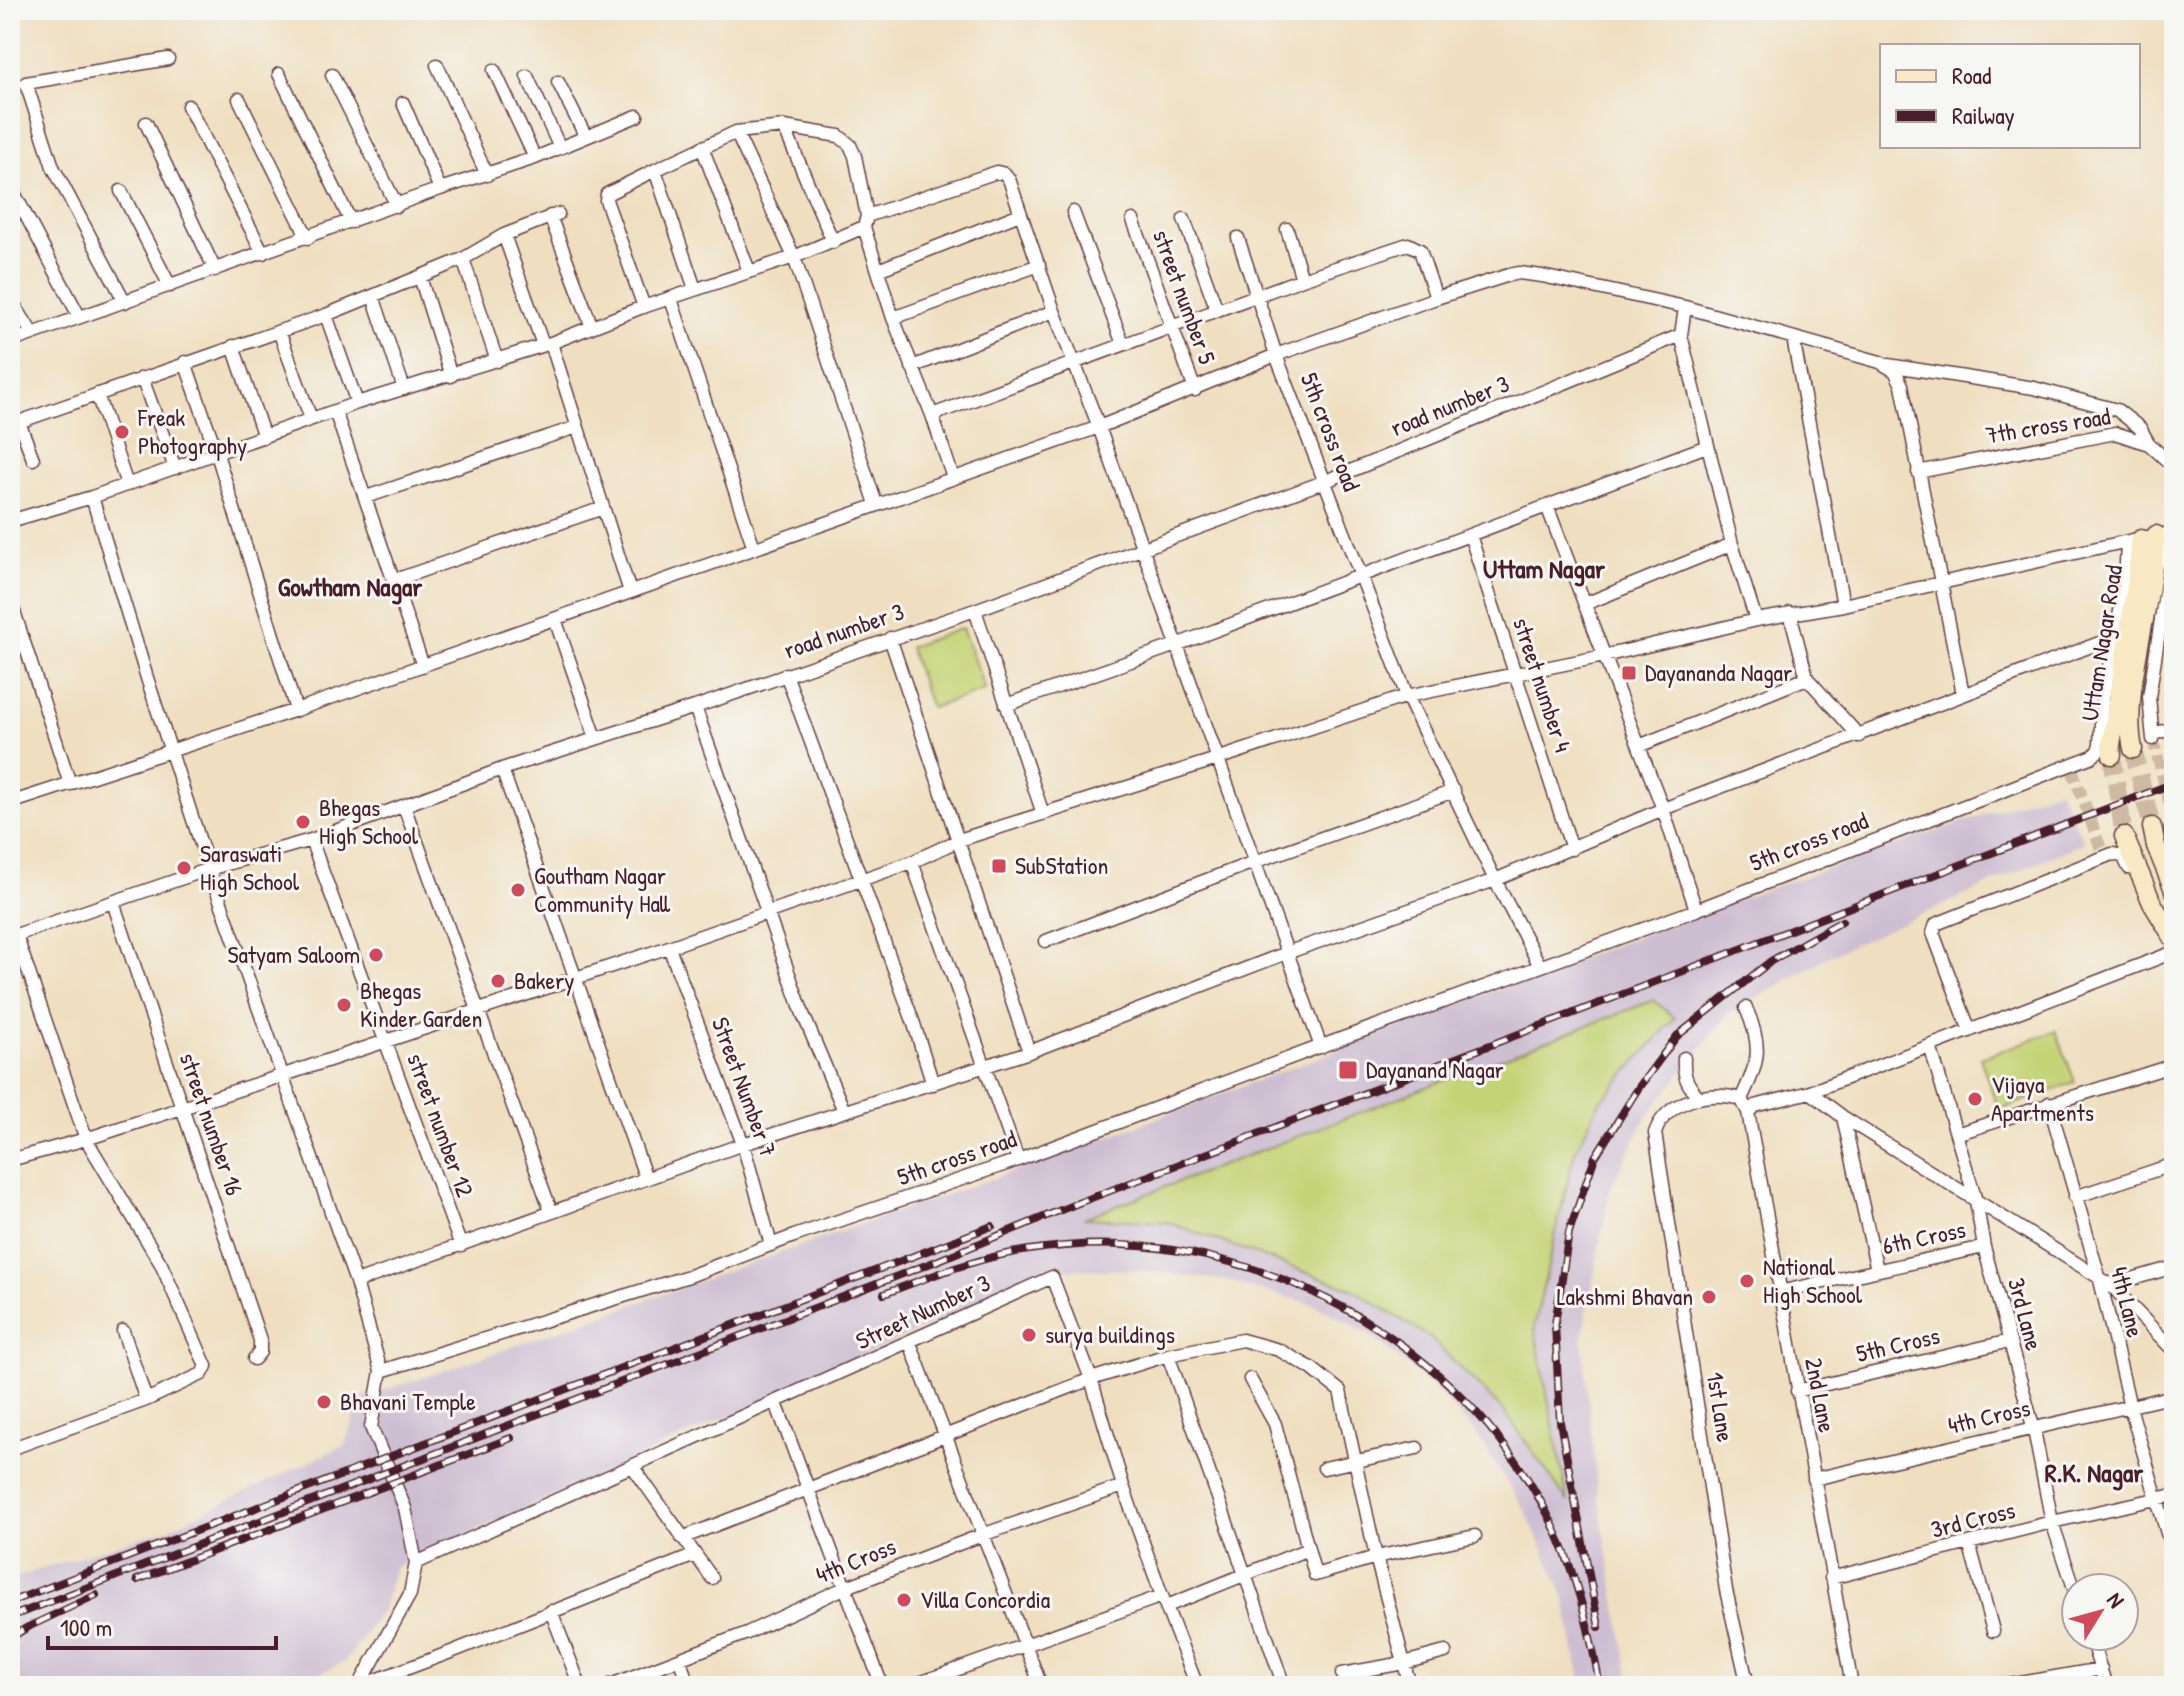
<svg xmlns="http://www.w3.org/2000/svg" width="2184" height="1696" viewBox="0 0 2184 1696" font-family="'Patrick Hand',sans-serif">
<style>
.industrial{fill:#cebed2;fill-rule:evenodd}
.grass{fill:#c4d375;stroke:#877950;stroke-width:2}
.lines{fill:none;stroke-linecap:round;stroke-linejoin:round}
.street-tunnel{stroke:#ceb9a2;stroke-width:12;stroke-dasharray:12 6;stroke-linecap:butt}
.secondary-tunnel{stroke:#ceb9a2;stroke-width:18;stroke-dasharray:18 9;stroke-linecap:butt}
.street-casing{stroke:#633c41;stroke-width:15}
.secondary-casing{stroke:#633c41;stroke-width:21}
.street{stroke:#fff;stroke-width:12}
.secondary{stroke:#f8e8c3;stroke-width:18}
.rail-casing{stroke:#4a1f2b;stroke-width:8}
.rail{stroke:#f6f6f2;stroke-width:5;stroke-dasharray:15;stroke-linecap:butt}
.poi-dot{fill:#d1495b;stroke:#f6f6f2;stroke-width:3}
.labels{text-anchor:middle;stroke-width:6;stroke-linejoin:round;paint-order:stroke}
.street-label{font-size:24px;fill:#4a1f2b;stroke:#f6f6f2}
.poi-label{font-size:24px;fill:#4a1f2b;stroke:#f6f6f2;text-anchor:start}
.neighbourhood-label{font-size:26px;font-weight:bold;fill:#4a1f2b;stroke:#f6f6f2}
</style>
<rect width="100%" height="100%" fill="#f6f6f2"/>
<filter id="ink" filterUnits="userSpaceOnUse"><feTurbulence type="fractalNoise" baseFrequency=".0125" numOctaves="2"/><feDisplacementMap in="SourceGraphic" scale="16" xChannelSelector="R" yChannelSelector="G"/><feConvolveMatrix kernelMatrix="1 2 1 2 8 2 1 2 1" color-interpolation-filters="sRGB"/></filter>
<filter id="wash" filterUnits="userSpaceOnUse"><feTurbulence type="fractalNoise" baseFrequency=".006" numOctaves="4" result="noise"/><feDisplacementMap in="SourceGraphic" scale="32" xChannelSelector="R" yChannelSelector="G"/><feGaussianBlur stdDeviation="1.8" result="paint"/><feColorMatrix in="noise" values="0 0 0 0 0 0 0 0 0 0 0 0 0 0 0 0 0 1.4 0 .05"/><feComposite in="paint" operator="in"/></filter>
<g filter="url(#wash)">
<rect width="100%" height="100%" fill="#efdfc0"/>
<path class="industrial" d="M 2059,789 L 2084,842 L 1833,954 L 1728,1014 L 1647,1116 L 1610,1189 L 1582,1339 L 1598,1497 L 1631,1686 L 1582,1686 L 1564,1595 L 1526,1512 L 1476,1433 L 1430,1384 L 1371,1335 L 1315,1305 L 1228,1281 L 1137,1270 L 1054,1269 L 395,1567 L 383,1609 L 345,1662 L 292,1686 L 10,1686 L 10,1579 L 170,1528 L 345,1445 L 360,1398 L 429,1376 L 1057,1156 L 1722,905 ZM 1654,1000 L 1675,1018 L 1599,1103 L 1574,1154 L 1534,1327 L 1567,1500 L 1504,1411 L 1429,1337 L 1352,1289 L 1167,1222 L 1086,1217 Z"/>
<path class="grass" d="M 962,628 L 985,690 L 931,708 L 909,647 Z
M 1654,1000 L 1675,1018 L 1599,1103 L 1574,1154 L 1534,1327 L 1568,1502 L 1504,1411 L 1429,1337 L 1352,1289 L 1167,1222 L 1084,1218 Z
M 2056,1031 L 2075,1082 L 1999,1110 L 1980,1058 Z"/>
</g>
<g filter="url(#ink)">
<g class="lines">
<path class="street-tunnel" d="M 2153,739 L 2174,821
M 2072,769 L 2101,849"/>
<path class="secondary-tunnel" d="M 2133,749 L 2152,827
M 2112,755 L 2124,836"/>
<defs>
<path id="street" d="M 437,65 L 487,175
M 494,70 L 535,158
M 279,74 L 351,222
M 332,75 L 397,206
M 527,76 L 560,148
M 558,82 L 586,137
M 239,99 L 308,238
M 403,103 L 440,189
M 188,106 L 263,253
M 146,123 L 215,270
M 784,127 L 833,242
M 736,132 L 794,257 L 876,504
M 702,147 L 749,271
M 11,187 L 79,316
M 121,191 L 170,286
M 1073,212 L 1123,344
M 550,216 L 592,327
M 867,216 L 997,172 L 1005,174 L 1009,179 L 1054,311 L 1099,427 L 1321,1047
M 1184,219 L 1217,310
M 1133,220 L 1195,390
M 1287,229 L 1302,279
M 504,235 L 543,345
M 1238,238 L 1276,355 L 1407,696 L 1495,880 L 1540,966
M 463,259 L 497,361
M 878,270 L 1020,214
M 420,277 L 451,376
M 695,289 L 655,170 L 736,132 L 784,127 L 839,136 L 850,145 L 855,156 L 867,216 L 864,227 L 893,318 L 932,415 L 953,478
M 373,296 L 404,389
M 10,298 L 32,333
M 671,299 L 754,548
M 125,302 L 53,167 L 26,83 L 168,59
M 644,307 L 606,200 L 607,194 L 655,170
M 1685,307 L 1681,335 L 1732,544 L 1756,620
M 326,315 L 357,403
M 893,318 L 1039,265
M 279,331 L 311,419
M 1793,338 L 1843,605
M 10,342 L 440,189 L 535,158 L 637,116
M 551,343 L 630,592
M 233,346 L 264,437
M 185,362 L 217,454 L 296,710
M 1888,365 L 2034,388 L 2117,410 L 2140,428 L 2149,444
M 912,367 L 1054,311
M 142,378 L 175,468
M 97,394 L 127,485
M 335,411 L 423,666
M 932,415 L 1302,279 L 1408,244 L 1420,250 L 1436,298
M 19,422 L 33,459
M 10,425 L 326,315 L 463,259 L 504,235 L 558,214
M 1918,472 L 2115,433 L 2149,444 L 2173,466 L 2174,470
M 92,497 L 147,678 L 209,869 L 356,1282 L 381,1371 L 371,1427 L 405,1508 L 416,1563 L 410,1594 L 359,1686
M 366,497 L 577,427
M 1547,506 L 1663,809 L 1696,910
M 10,521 L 92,497 L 357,403 L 551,343 L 640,308 L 794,257 L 864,227
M 1470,535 L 1572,849
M 395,580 L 603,508
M 10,599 L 70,784
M 1585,604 L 1732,544
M 975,610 L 1043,814
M 1790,613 L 1807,678 L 1859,736
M 555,619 L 596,738
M 890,638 L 1029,1052
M 786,674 L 913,1021 L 933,1084
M 1006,705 L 1176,645 L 1707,446
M 695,707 L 803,1014 L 844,1111
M 2153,734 L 2174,728
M 2153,739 L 2149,697 L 2168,574 L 2167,533
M 1639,746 L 1807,678
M 502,769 L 646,1179
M 10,803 L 296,710 L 1099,427 L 1276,355 L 1436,298 L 1509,275 L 1519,273 L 1542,276 L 1685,307 L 1880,362 L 1895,371 L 1902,385 L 1963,694
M 404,806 L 551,1211
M 2174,821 L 2171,829 L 2174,840
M 311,840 L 461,1246
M 912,862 L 1018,1160
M 113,902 L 260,1340 L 260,1352 L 254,1359
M 10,937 L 209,869 L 311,840 L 502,769 L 695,707 L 975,610 L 1326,481 L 1681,335
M 1046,941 L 1254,862 L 1454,791
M 669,947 L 743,1144 L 771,1245
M 1970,1031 L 1933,933 L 1936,924 L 2112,854 L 2123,856 L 2129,868
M 1930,1046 L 1976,1201 L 1984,1247 L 2034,1430 L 2052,1522 L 2076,1594
M 1684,1058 C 1683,1076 1687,1085 1699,1097
M 1810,1092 L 1843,1117 L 2111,1285 L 2174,1351
M 1741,1099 C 1759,1062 1763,1047 1746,1008
M 2049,1103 L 2100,1280 L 2130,1407 L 2174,1557
M 1748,1112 L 1755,1106 L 1810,1092 L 2174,952
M 1843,1117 L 1877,1270
M 1956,1134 L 2174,1065
M 10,1160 L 86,1139 L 281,1076 L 669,947 L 912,862 L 959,840 L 1217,759 L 1407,696 L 1604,656 L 1756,620 L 1843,605 L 2146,537
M 2075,1197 L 2174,1164
M 356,1282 L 743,1144 L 1029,1052 L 1289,952 L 1495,880 L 1663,809 L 2115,637
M 2111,1285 L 2174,1267
M 1779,1292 L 1984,1247
M 123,1331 L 146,1400
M 910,1343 L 1041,1686
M 1168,1355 L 1284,1686
M 381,1371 L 692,1275 L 794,1236 L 1018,1160 L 1343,1038 L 1696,910 L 2093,756 L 2098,751 L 2100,744 L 2102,703 L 2125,586 L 2127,542
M 1250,1379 L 1275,1424 L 1315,1575 L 1376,1557 L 1475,1536
M 1797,1391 L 2010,1341
M 776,1403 L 882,1686
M 10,1449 L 146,1400 L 202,1374 L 206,1366 L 161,1264 L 86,1139 L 16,935
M 633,1467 L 712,1578
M 1324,1468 L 1417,1448
M 1814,1479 L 2174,1396
M 682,1538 L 1091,1379 L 1168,1355 L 1242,1340 L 1279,1350 L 1311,1368 L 1340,1391 L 1376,1557 L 1410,1686
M 1969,1543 L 1993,1631
M 416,1563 L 1052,1277 L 1091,1379 L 1123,1486 L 1162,1596 L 1197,1686
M 1831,1578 L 2052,1522 L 2174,1495
M 1167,1606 L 1308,1549
M 551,1611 L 580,1686
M 2090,1636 L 2106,1686
M 680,1659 L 688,1686
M 1342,1674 L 1404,1663 L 1445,1652
M 360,1686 L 451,1652 L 695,1555
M 608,1686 L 747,1633 L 844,1588 L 982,1535 L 1123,1486
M 911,1686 L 1162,1596
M 1748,1686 L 1726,1590 L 1655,1133 C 1666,1100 1710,1090 1741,1099 L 1748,1112 L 1852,1686
M 1983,1686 L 2009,1685 L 2101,1669"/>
<path id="secondary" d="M 2133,749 C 2123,702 2143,633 2150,586 C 2153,569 2154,552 2156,535
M 2112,755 L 2111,745 L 2136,585 L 2141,539
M 2152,827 L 2156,846 L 2174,890
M 2124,836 L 2152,903 L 2174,939"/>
</defs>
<use href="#street" class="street-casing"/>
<use href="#secondary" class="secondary-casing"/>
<use href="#street" class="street"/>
<use href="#secondary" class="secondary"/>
<defs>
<path id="rail" d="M 884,1294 C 931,1276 979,1257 1029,1250 C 1235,1218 1450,1328 1547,1513 C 1575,1567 1589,1627 1600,1686
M 137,1580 L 511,1438
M 10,1602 L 992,1226
M 10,1617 L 939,1260 L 1078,1203 L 2174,783
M 1599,1627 L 1560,1422 L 1555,1324 L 1569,1232 L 1595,1157 L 1639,1087 L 1677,1036 L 1771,961 L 1842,921
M 10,1638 L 28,1627 L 96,1595"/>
</defs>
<use href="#rail" class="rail-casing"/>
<use href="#rail" class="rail"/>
</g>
</g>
<g class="poi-dot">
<circle cx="122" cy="432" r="8"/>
<rect x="1621" y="665" width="16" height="16" rx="4"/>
<circle cx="303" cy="822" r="8"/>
<rect x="991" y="858" width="16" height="16" rx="4"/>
<circle cx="184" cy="868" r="8"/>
<circle cx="518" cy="890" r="8"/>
<circle cx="376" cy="955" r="8"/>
<circle cx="498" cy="981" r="8"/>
<circle cx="344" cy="1005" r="8"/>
<rect x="1338" y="1060" width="20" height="20" rx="4"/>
<circle cx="1975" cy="1099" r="8"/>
<circle cx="1747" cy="1281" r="8"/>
<circle cx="1709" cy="1297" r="8"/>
<circle cx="1029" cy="1335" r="8"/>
<circle cx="324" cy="1402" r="8"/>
<circle cx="904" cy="1600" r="8"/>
</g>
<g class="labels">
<g class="street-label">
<text transform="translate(1184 297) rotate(70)" y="8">street number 5</text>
<text transform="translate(1450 406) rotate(-22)" y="8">road number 3</text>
<text transform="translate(2048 426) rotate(-9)" y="8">7th cross road</text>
<text transform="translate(1330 432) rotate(69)" y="8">5th cross road</text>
<text transform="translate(844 631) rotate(-19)" y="8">road number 3</text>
<text transform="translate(2102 643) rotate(-81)" y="8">Uttam Nagar Road</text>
<text transform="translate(1542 685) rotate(72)" y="8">street number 4</text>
<text transform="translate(1809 842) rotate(-21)" y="8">5th cross road</text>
<text transform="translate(744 1087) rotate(70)" y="8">Street Number 7</text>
<text transform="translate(211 1124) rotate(71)" y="8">street number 16</text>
<text transform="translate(440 1125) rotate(70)" y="8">street number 12</text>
<text transform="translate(957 1158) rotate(-19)" y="8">5th cross road</text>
<text transform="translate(1924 1238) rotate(-12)" y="8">6th Cross</text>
<text transform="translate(2127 1302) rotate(76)" y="8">4th Lane</text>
<text transform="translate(923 1312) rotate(-25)" y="8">Street Number 3</text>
<text transform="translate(2025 1314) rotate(75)" y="8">3rd Lane</text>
<text transform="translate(1898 1345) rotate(-13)" y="8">5th Cross</text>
<text transform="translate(1820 1395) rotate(79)" y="8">2nd Lane</text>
<text transform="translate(1720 1407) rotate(81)" y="8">1st Lane</text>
<text transform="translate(1989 1417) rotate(-13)" y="8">4th Cross</text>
<text transform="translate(1973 1520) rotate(-14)" y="8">3rd Cross</text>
<text transform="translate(856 1561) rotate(-22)" y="8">4th Cross</text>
</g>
<g class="poi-label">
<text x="138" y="426">Freak<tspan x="138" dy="28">Photography</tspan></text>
<text x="1645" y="681">Dayananda Nagar</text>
<text x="319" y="816">Bhegas<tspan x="319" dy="28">High School</tspan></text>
<text x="200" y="862">Saraswati<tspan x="200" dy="28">High School</tspan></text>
<text x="1015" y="874">SubStation</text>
<text x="534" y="884">Goutham Nagar<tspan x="534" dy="28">Community Hall</tspan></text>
<text x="360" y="963" text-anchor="end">Satyam Saloom</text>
<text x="514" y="989">Bakery</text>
<text x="360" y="999">Bhegas<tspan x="360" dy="28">Kinder Garden</tspan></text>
<text x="1366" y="1078">Dayanand Nagar</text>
<text x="1991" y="1093">Vijaya<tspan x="1991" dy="28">Apartments</tspan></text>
<text x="1763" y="1275">National<tspan x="1763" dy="28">High School</tspan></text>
<text x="1693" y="1305" text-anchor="end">Lakshmi Bhavan</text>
<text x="1045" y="1343">surya buildings</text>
<text x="340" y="1410">Bhavani Temple</text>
<text x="920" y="1608">Villa Concordia</text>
</g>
<g class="neighbourhood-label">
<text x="1544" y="578">Uttam Nagar</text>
<text x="350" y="596">Gowtham Nagar</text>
<text x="2094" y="1482">R.K. Nagar</text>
</g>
</g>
<rect width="2184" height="1696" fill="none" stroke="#f6f6f2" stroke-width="40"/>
<rect x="1880" y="44" width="260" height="104" fill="#f6f6f2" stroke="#b1a0a2" stroke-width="2"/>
<rect x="1896" y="70" width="40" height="12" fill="#f8e8c3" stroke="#b1a0a2" stroke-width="2"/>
<text x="1952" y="84" font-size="24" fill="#4a1f2b">Road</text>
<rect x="1896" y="110" width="40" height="12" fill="#4a1f2b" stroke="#b1a0a2" stroke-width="2"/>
<text x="1952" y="124" font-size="24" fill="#4a1f2b">Railway</text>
<g transform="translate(2100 1612) rotate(53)"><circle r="38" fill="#f6f6f2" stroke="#b1a0a2" stroke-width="2"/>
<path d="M0-6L14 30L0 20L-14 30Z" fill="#d1495b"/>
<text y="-12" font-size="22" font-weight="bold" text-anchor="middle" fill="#4a1f2b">N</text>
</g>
<path d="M48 1636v12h228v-12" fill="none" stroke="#4a1f2b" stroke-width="4"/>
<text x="60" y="1636" font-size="24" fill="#4a1f2b" stroke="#f6f6f2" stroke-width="6" paint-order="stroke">100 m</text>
</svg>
